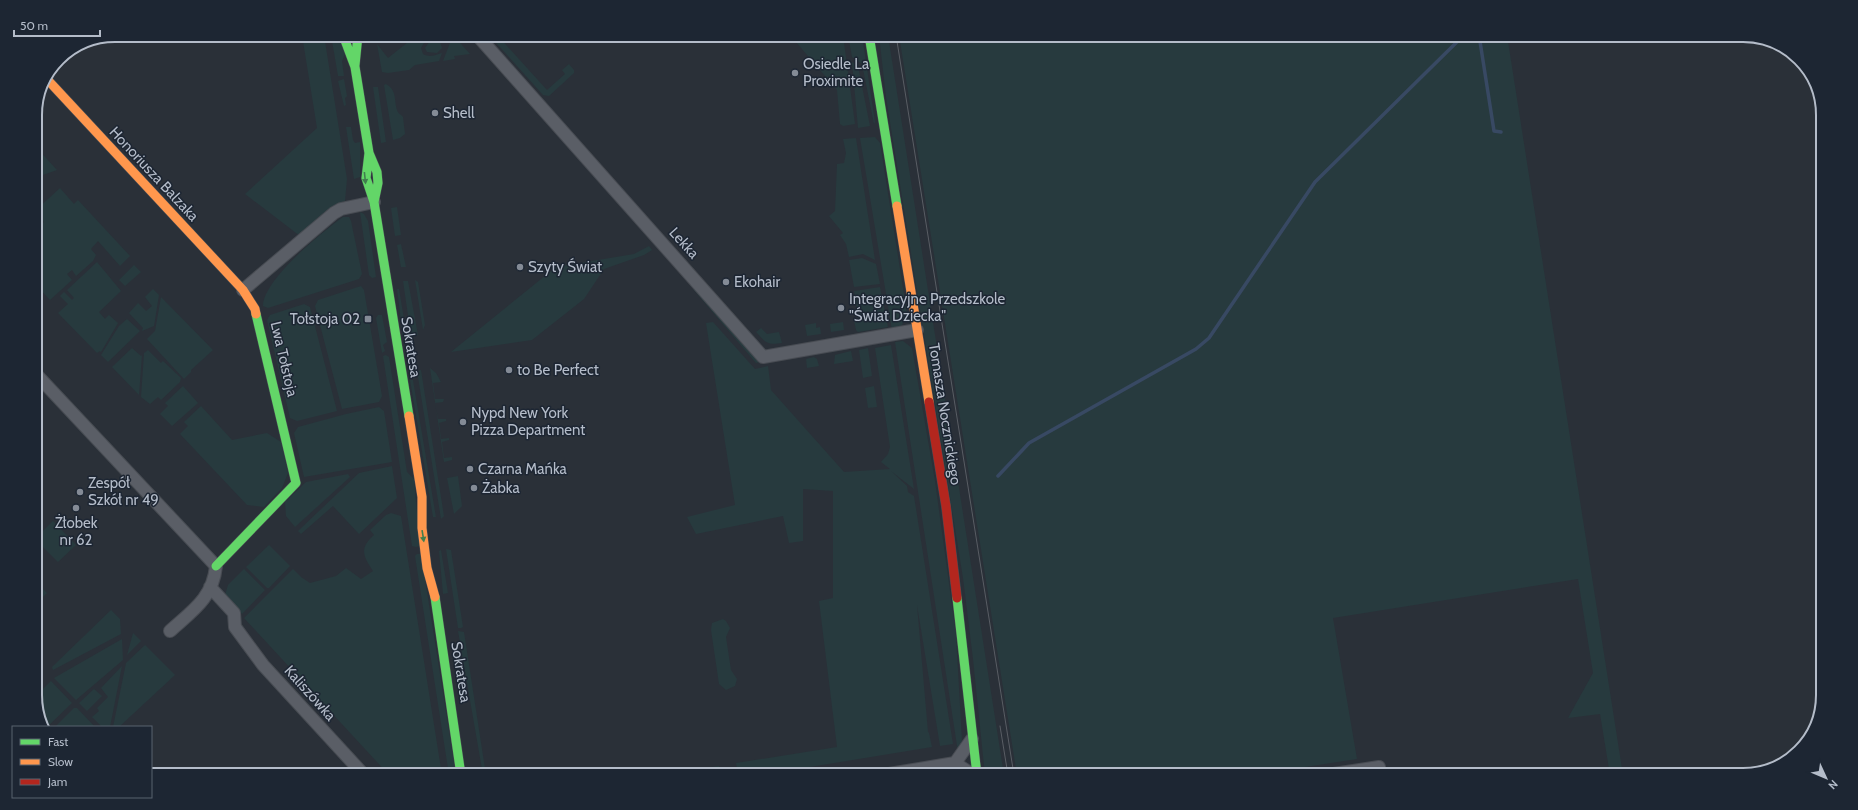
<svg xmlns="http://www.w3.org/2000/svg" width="1858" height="810" viewBox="0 0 1858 810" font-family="Cabin,sans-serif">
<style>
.green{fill:#273a3e}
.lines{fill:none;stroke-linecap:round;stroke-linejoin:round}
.stream{stroke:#384963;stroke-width:3.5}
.street-casing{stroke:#484c53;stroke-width:14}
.fast-casing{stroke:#484c53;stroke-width:10}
.slow-casing{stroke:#484c53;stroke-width:10}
.jam-casing{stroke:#484c53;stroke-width:10}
.street{stroke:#5a5e66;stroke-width:12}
.fast{stroke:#63d668;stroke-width:9}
.slow{stroke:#ff974d;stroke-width:9}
.jam{stroke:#b3261e;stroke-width:9}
.tram{stroke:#595d64;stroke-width:1}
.oneway{fill:#407e4e}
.poi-dot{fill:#848b96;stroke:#1d2633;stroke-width:1.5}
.labels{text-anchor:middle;stroke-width:3;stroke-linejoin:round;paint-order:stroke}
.poi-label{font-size:15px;fill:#b4bcc9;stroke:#1d2633;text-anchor:start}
.street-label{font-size:15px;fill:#b4bcc9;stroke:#1d2633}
.rim{fill:none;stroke:#b4bcc9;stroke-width:2}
</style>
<rect width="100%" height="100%" fill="#2a3038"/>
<path class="green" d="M 302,35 L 324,35 L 347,179 L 345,201 C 327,205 313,224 300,236 L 245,194 L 317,128 Z
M 331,35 L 339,35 L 345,54 L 342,61 L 344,76 L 338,76 Z
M 417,35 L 432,35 L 426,39 L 421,48 L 423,54 C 430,58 435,55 442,53 L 439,61 L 415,65 L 409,70 L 388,73 L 382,72 L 377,44 L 388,58 Z
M 453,35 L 470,54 L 454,56 L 455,59 L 443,61 Z
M 489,35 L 497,35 L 547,90 L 565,74 L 562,70 L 569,64 L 574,70 L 574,73 L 549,96 L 543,95 Z
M 790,35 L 843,35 L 855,124 L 843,126 L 840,124 L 837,90 Z
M 848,35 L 862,35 L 875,122 L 874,124 L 862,64 L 852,57 Z
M 879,35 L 888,35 L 1004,775 L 985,775 L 973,659 L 963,578 L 886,97 Z
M 899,35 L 1507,35 L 1623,775 L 1610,775 L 1600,714 L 1568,718 L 1593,673 L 1578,579 L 1333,618 L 1357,759 L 1253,775 L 1017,775 Z
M 434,40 L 440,42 L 442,48 L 437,53 L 427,52 L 425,48 L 430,41 Z
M 852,62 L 858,66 L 870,126 L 858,128 Z
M 344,79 L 347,96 L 345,98 L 346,105 L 344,106 L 338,81 Z
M 386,84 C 397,90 394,100 397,110 C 398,114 401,114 403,117 L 405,134 L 400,138 L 393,140 L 384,85 Z
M 373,87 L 378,87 L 386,142 L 381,143 Z
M 346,127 L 351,127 L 353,140 L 355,143 L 360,142 L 360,177 L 354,179 Z
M 875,137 L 880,143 L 907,313 L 902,325 L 892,330 L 860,138 Z
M 856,138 L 875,260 L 863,254 L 849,257 L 846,244 L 840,235 L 843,233 L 829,216 L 835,211 L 837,164 L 844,163 L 846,153 L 843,139 Z
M 35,146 L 57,170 L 43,175 L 35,181 Z
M 60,188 L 74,204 L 78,200 L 130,256 L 120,266 L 98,241 L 91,249 L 96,255 L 93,261 L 76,276 L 72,270 L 67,274 L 72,280 L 50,300 L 35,284 L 38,228 L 44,222 L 35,211 Z
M 397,207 L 401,235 L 395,236 L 391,208 Z
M 360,212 L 364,214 L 368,221 L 376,277 L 372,278 L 369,275 Z
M 343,217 L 349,217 L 351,221 L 362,274 L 359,279 L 268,308 L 263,306 C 263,280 322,232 343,217 Z
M 401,244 L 406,267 L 401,267 L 397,245 Z
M 649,246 L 652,250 L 644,255 L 604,269 L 584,299 L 532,340 L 451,352 L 556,267 L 634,254 Z
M 862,258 L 876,264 L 880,284 L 854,287 L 849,260 Z
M 97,262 L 121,291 L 99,312 L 105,319 L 109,315 L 118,323 L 101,352 L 100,351 L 97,353 L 58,313 L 68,304 L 60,296 L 64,292 L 72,300 L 74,298 L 67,290 Z
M 134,265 L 141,272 L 125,286 L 119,280 Z
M 415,280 L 418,282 L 425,325 L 423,330 Z
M 403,281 L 408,281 L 418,335 L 411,336 Z
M 361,286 L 364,290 L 382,396 L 379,402 L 342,409 L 315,306 L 318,300 Z
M 880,287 L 888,327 L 858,332 L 856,330 L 854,320 L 859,319 L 854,291 Z
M 153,289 L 159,295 L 154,326 L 142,331 L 143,328 L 129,313 L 138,303 L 146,311 L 152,306 L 145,297 Z
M 397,289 L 399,289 L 407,337 L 403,338 Z
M 693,289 L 701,291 L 761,362 L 756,363 Z
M 161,297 L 213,350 L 191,370 L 191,372 L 184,379 L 147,339 L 155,331 Z
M 304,304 L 310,307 L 337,411 L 297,421 L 290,418 L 267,320 L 270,315 Z
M 378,315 L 382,315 L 387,342 L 383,345 L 385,351 L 382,353 L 376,318 Z
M 127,319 L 140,331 L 108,362 L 101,355 L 119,326 Z
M 713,322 L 755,369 L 768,366 L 771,390 L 844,472 L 890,469 L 881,462 L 888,454 L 890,447 L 875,348 L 891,345 L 914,489 L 891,471 L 907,486 L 908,492 L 914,496 L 953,744 L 940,746 L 917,605 L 928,732 L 929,733 L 932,747 L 761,775 L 738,775 L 736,763 L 837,747 L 819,601 L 833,598 L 833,491 L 803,489 L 803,541 L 789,543 L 783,516 L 696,534 L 687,517 L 735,505 L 706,323 Z
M 843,322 L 844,330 L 831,332 L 830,324 Z
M 816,323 L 816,328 L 820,327 L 821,334 L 807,336 L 805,325 Z
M 761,328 L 767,334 L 779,332 L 782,343 C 767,345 766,343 756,332 Z
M 903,341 L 912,348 L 935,481 L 956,635 L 962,741 L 958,752 L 895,342 Z
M 132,348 L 141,356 L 142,355 L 139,395 L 112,367 Z
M 868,348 L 872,376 L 863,378 L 859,350 Z
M 148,350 L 161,363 L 163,361 L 181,378 L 180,382 L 161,400 L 158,397 L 150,404 L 141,397 L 144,353 Z
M 851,351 L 853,361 L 834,364 L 835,355 Z
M 386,355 L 389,357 L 407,472 L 414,479 L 420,546 L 416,547 L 412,546 L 383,356 Z
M 814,357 L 817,359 L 819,366 L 807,368 L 806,359 Z
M 430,368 L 436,373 L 441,382 L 433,383 L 435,399 L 444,399 L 443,402 L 435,403 L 438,419 L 446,419 L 446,421 L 439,423 L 441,439 L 449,438 L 449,440 L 442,442 L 444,458 L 452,457 L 452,460 L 444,462 Z
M 421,370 L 444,516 L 441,519 L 417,371 Z
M 410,380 L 413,380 L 436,517 L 433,517 Z
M 183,386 L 198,403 L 172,426 L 160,414 L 168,406 L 165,403 Z
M 874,386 L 877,407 L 868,408 L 865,388 Z
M 201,406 L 232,440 L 267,433 L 281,442 L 288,473 L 282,488 L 264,507 L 247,505 L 180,434 L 188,426 L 184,422 Z
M 379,407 L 384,411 L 392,462 L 304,477 L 294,433 L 298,427 L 346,414 Z
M 392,466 L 397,498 L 359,534 L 333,506 L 301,534 L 298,531 L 359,473 Z
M 348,474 L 350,477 L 295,527 L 286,516 L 285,502 L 306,482 Z
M 458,476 L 462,506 L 454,514 L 447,478 Z
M 391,513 L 401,516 L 442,775 L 389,775 L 244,618 L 293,569 L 301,577 L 310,583 L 336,576 L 346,568 L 361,579 L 373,571 C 363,556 359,548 374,535 L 370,530 L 386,515 Z
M 53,521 L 76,545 L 58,562 L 35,539 Z
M 269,545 L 290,566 L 269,588 L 267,588 L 246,567 Z
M 446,549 L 451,550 L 463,627 L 461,628 L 458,628 Z
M 441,550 L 448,593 L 443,594 L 439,551 Z
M 417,554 L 421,554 L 456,775 L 449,775 L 415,556 Z
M 244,569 L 265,590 L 242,614 L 225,595 L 228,585 Z
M 35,581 L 47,593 L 35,605 Z
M 111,610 L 120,619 L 121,634 L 53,670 L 52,667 Z
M 723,619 L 726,621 L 730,628 L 726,637 L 731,670 L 737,679 L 735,686 L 726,690 L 719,684 L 711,630 L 712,623 Z
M 458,631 L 464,632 L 486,775 L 483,775 Z
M 133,633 L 141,641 L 127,655 Z
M 122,639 L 123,660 L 76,700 L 54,678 Z
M 145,645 L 175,675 L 119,727 L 113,727 L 126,663 Z
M 122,666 L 110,727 L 102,727 L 92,717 L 99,711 L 97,708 L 108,697 L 101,688 Z
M 51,681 L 72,703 L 47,727 L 45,727 L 35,697 Z
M 94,689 L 102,696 L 87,711 L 79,703 Z
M 74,708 L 77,708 L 95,727 L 55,727 Z
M 719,766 L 721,775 L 705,775 L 705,768 Z"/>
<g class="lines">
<path class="stream" d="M 1479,35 L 1494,131 L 1501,132
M 998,476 L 1029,443 L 1196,349 L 1209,338 L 1315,182 L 1464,35"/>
<defs>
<path id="street" d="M 477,35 L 763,357 L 917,330
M 243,290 L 334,213 L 341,209 L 374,202
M 35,373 L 216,566 C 213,598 192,611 170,631
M 210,587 L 234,613 L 235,627 L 263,665 L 364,775
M 955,763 L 972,739
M 883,775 L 955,763 L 973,775
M 1327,775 L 1379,767"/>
<path id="fast" d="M 343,35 L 355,67 L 369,153 L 377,172 L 378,183 L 374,202
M 869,35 L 897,206
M 355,65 L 358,35
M 369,153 L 366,178 L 374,202 L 409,416
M 216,566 L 296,483 L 256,314
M 435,597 L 461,775
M 957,598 L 977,775"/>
<path id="slow" d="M 45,77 L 243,290 L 255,309 L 256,314
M 897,206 L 929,402
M 409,416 L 422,497 L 422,528 L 427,568 L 435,597"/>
<path id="jam" d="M 929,402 L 946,506 L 957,598"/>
</defs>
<use href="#street" class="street-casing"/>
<use href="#fast" class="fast-casing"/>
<use href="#slow" class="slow-casing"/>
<use href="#jam" class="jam-casing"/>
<use href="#street" class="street"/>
<use href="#fast" class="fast"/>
<use href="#slow" class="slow"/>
<use href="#jam" class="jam"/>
<path class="tram" d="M 896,35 L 1014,775
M 1000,726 L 1008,775"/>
</g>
<defs><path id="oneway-solid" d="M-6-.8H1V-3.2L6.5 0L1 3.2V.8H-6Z"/></defs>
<g class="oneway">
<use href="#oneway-solid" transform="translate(365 178) rotate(84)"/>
<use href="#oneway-solid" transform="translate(423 536) rotate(81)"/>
</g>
<g class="poi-dot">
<circle cx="795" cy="73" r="4"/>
<circle cx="435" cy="113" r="4"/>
<circle cx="520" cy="267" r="4"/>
<circle cx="726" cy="282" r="4"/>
<circle cx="841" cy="308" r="4"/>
<rect x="364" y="315" width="8" height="8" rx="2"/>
<circle cx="509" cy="370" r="4"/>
<circle cx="463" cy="422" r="4"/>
<circle cx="470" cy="469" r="4"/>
<circle cx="474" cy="488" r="4"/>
<circle cx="80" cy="492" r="4"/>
<circle cx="76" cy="508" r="4"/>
</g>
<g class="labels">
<g class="poi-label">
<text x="803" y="69">Osiedle La<tspan x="803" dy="17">Proximite</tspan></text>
<text x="443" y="118">Shell</text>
<text x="528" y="272">Szyty Świat</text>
<text x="734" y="287">Ekohair</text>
<text x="849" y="304">Integracyjne Przedszkole<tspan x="849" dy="17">"Świat Dziecka"</tspan></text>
<text x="360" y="324" text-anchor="end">Tołstoja 02</text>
<text x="517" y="375">to Be Perfect</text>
<text x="471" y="418">Nypd New York<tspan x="471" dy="17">Pizza Department</tspan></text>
<text x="478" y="474">Czarna Mańka</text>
<text x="88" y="488">Zespół<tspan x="88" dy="17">Szkół nr 49</tspan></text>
<text x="482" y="493">Żabka</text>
<text x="76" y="528" text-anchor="middle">Żłobek<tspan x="76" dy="17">nr 62</tspan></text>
</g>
<g class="street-label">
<text transform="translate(154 174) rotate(47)" y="5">Honoriusza Balzaka</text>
<text transform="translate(684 243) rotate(48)" y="5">Lekka</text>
<text transform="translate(411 347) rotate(81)" y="5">Sokratesa</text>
<text transform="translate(284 359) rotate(77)" y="5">Lwa Tołstoja</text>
<text transform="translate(945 414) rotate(81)" y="5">Tomasza Nocznickiego</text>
<text transform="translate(461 672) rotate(81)" y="5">Sokratesa</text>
<text transform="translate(310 693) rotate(48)" y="5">Kaliszówka</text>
</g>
</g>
<path d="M0 0H1858V810H0ZM115 42H1743A73 73 0 0 1 1816 115V695A73 73 0 0 1 1743 768H115A73 73 0 0 1 42 695V115A73 73 0 0 1 115 42Z" fill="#1d2633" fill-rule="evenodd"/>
<path class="rim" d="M115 42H1743A73 73 0 0 1 1816 115V695A73 73 0 0 1 1743 768H115A73 73 0 0 1 42 695V115A73 73 0 0 1 115 42Z"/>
<rect x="12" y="726" width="140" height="72" fill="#1d2633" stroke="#59626f"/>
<rect x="20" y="739" width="20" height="6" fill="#63d668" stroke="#59626f"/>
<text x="48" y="746" font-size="12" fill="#b4bcc9">Fast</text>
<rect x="20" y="759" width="20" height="6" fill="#ff974d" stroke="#59626f"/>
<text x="48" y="766" font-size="12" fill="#b4bcc9">Slow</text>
<rect x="20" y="779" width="20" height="6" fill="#b3261e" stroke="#59626f"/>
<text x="48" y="786" font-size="12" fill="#b4bcc9">Jam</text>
<g transform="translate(1826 778) rotate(134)" stroke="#1d2633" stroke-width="3" paint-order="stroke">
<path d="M0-3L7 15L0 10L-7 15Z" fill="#b4bcc9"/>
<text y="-6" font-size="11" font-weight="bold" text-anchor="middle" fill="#b4bcc9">N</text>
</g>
<path d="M14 30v6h86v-6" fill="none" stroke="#b4bcc9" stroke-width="2"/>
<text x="20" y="30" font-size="12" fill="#b4bcc9" stroke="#1d2633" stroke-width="3" paint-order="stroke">50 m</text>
</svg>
